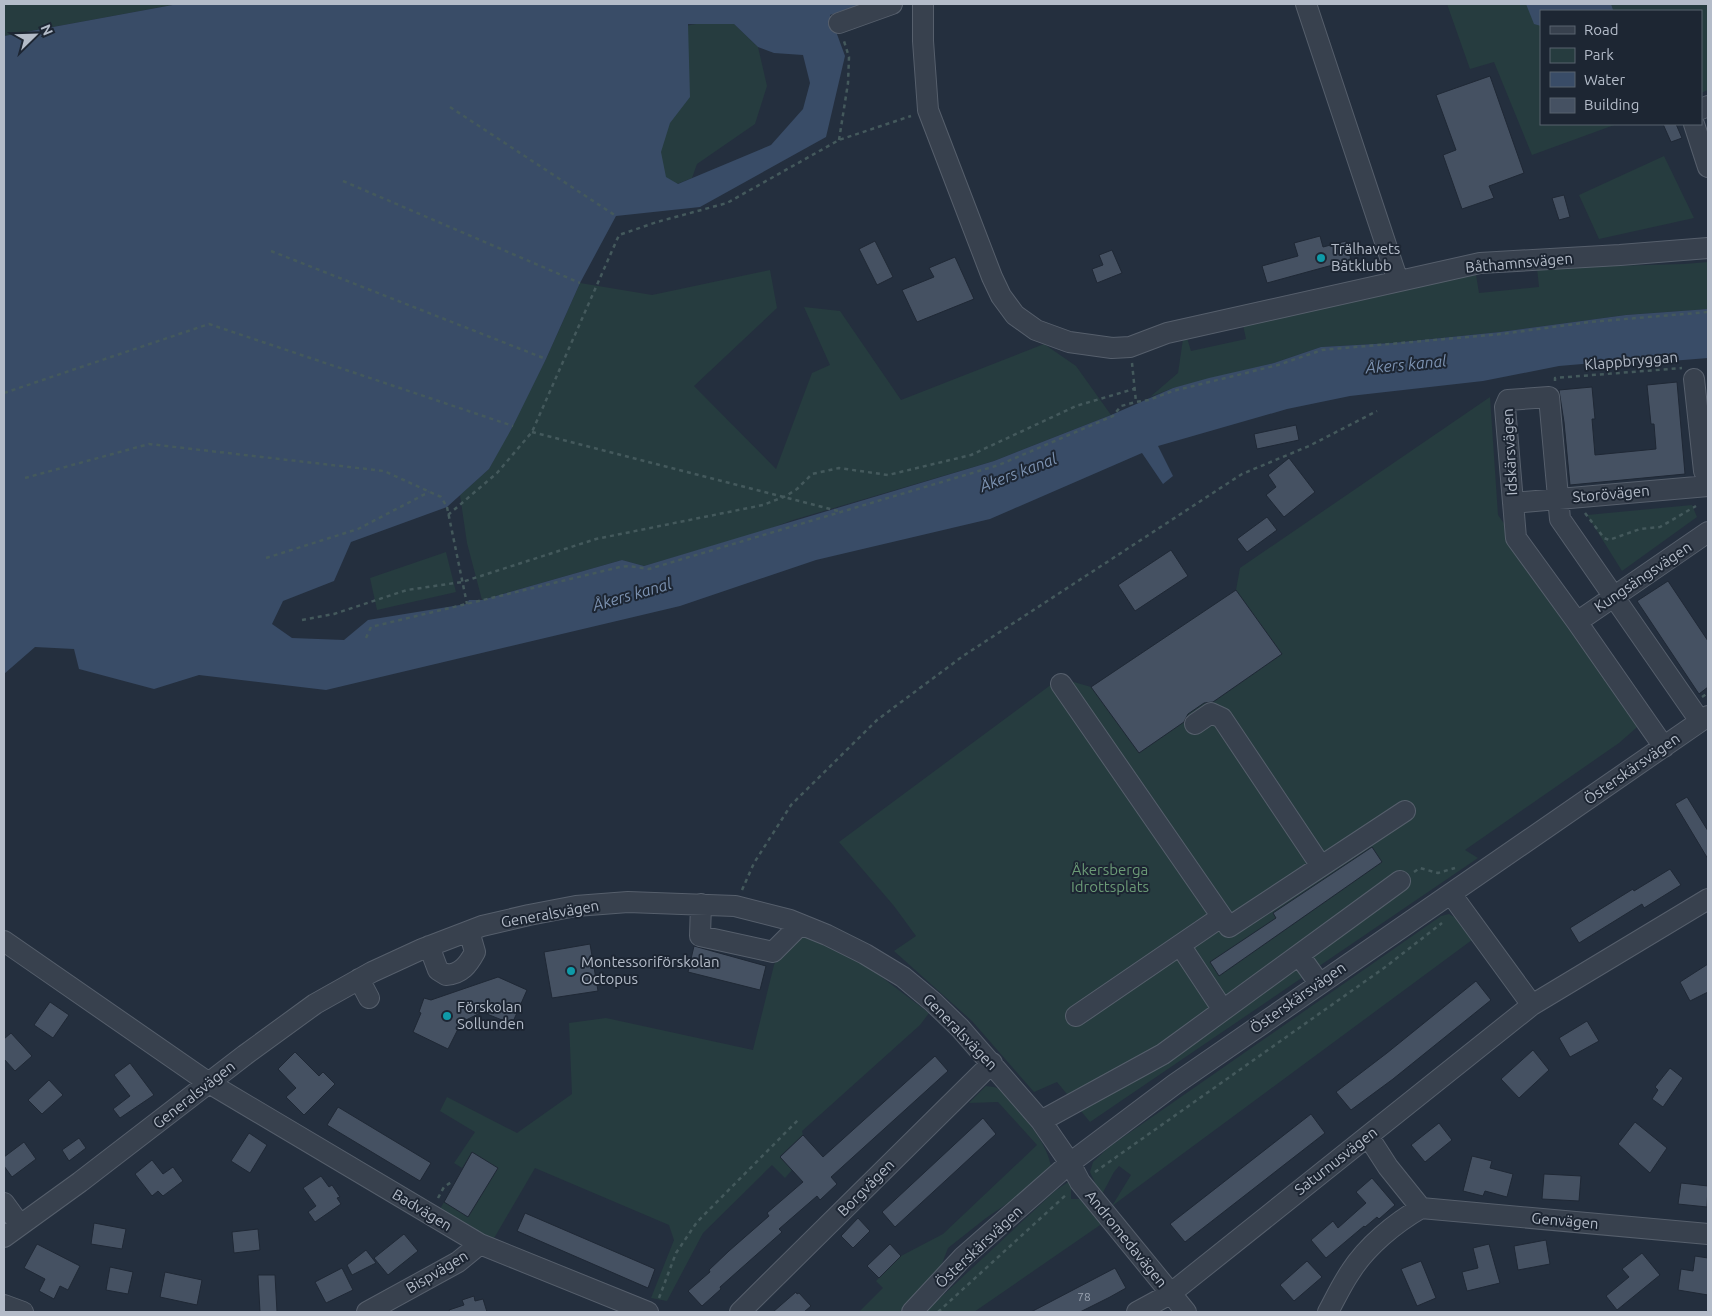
<svg xmlns="http://www.w3.org/2000/svg" width="1712" height="1316" viewBox="0 0 1712 1316" font-family="Ubuntu,sans-serif">
<style>
.green{fill:#263c3f}
.water{fill:#394c67;fill-rule:evenodd}
.building{fill:#455162;stroke:#1f2835}
.lines{fill:none;stroke-linecap:round;stroke-linejoin:round}
.minor-casing{stroke:#565f6c;stroke-width:22}
.path{stroke:#44595c;stroke-width:2.5;stroke-dasharray:4 4;stroke-linecap:butt}
.minor{stroke:#38414e;stroke-width:20}
.path-bridge{stroke:#44595c;stroke-width:2.5;stroke-dasharray:4 4;stroke-linecap:butt}
.culture-dot{fill:#0f9aa8;stroke:#1d2633;stroke-width:2}
.labels{text-anchor:middle;stroke-width:4;stroke-linejoin:round;paint-order:stroke}
.number-label{font-size:12px;fill:#98a1af}
.poi-label{font-size:15px;fill:#b4bcc9;stroke:#1d2633;text-anchor:start}
.street-label{font-size:15px;fill:#b4bcc9;stroke:#1d2633}
.park-label{font-size:15px;fill:#6b9a76;stroke:#1d2633}
.water-label{font-size:16px;font-style:italic;fill:#7c92b1;stroke:#1d2633}
</style>
<rect width="100%" height="100%" fill="#242f3e"/>
<path class="green" d="M 4,4 L 178,4 L 4,36 Z
M 1447,4 L 1708,4 L 1708,90 L 1701,93 L 1701,11 L 1541,11 L 1541,124 L 1617,124 L 1532,155 L 1494,62 L 1470,69 Z
M 696,24 L 734,24 L 758,47 L 767,86 L 755,124 L 697,164 L 692,178 L 677,184 L 660,183 L 631,36 Z
M 1664,156 L 1694,218 L 1599,239 L 1579,195 Z
M 1708,262 L 1708,309 L 1626,315 L 1500,332 L 1392,343 L 1321,347 L 1274,363 L 1173,388 L 1150,397 L 1178,373 L 1183,339 L 1187,338 L 1191,351 L 1246,339 L 1243,325 L 1362,295 L 1476,275 L 1479,293 L 1539,287 L 1537,268 L 1684,264 Z
M 770,270 L 777,308 L 694,386 L 776,469 L 812,373 L 830,365 L 804,307 L 840,311 L 901,400 L 1044,344 L 1076,366 L 1111,415 L 994,461 L 793,520 L 761,532 L 644,566 L 622,560 L 482,600 L 467,543 L 460,495 L 489,469 L 546,359 L 580,283 L 652,295 Z
M 1490,397 L 1498,515 L 1643,722 L 1619,743 L 1465,850 L 1478,858 L 1090,1122 L 1057,1082 L 1034,1092 L 972,1021 L 894,951 L 916,936 L 894,906 L 839,842 L 1060,678 L 1091,687 L 1236,590 L 1240,568 Z
M 1692,505 L 1697,517 L 1622,571 L 1587,515 Z
M 446,552 L 456,592 L 377,610 L 370,578 Z
M 1449,914 L 1465,923 L 1476,937 L 1112,1206 L 1131,1175 L 1119,1166 L 1114,1172 L 1101,1196 L 1090,1172 L 1093,1162 L 1109,1147 L 1441,916 Z
M 800,936 L 829,945 L 871,969 L 929,1013 L 920,1025 L 802,1131 L 803,1135 L 780,1156 L 792,1170 L 785,1178 L 772,1165 L 703,1233 L 667,1301 L 651,1298 L 674,1240 L 669,1225 L 535,1168 L 493,1240 L 439,1211 L 444,1202 L 468,1217 L 472,1152 L 462,1168 L 454,1163 L 475,1132 L 440,1111 L 447,1097 L 517,1133 L 572,1094 L 569,1023 L 606,1018 L 753,1050 L 774,965 L 784,945 Z
M 986,1086 L 994,1087 L 1003,1090 C 1019,1112 1046,1139 1051,1166 L 1042,1174 L 1045,1178 L 986,1218 L 948,1248 L 938,1274 L 902,1312 L 859,1312 L 883,1288 L 876,1281 L 901,1256 L 943,1234 L 1037,1145 L 998,1102 L 969,1103 Z
M 1068,1182 L 1074,1182 L 1077,1184 L 1071,1188 L 1071,1199 L 1084,1199 L 1103,1223 L 974,1312 L 925,1312 L 1055,1191 Z"/>
<path class="water" d="M 178,4 L 862,4 L 830,15 L 845,56 L 826,137 L 700,207 L 616,216 L 580,283 L 546,359 L 513,426 L 489,469 L 447,507 L 351,542 L 334,581 L 283,601 L 272,624 L 292,638 L 344,640 L 368,620 L 466,604 L 469,600 L 482,600 L 622,560 L 644,566 L 994,461 L 1111,415 L 1173,388 L 1209,378 L 1274,363 L 1321,347 L 1392,343 L 1500,332 L 1626,315 L 1708,309 L 1708,358 L 1671,361 L 1629,360 L 1559,366 L 1483,381 L 1350,396 L 1287,409 L 1158,446 L 1173,476 L 1163,484 L 1142,453 L 990,519 L 816,560 L 680,606 L 326,690 L 199,675 L 154,689 L 79,669 L 74,649 L 35,647 L 4,674 L 4,36 ZM 688,24 L 734,24 L 758,47 L 774,53 L 803,55 L 810,83 L 803,109 L 771,145 L 678,184 L 666,177 L 661,152 L 670,123 L 690,97 Z
M 1526,4 L 1611,4 L 1613,10 L 1541,11 L 1541,26 L 1534,24 Z"/>
<path class="building" d="M 1490,76 L 1524,173 L 1489,186 L 1494,198 L 1462,209 L 1443,155 L 1456,150 L 1436,95 Z
M 1663,124 L 1676,124 L 1682,138 L 1671,142 Z
M 1564,195 L 1570,217 L 1559,220 L 1552,198 Z
M 1320,236 L 1323,247 L 1346,241 L 1351,260 L 1267,283 L 1262,266 L 1298,256 L 1294,243 Z
M 875,241 L 893,277 L 877,285 L 859,249 Z
M 1112,250 L 1122,273 L 1097,283 L 1092,269 L 1103,265 L 1099,255 Z
M 955,257 L 974,299 L 917,322 L 902,290 L 934,277 L 929,268 Z
M 1677,382 L 1685,474 L 1570,485 L 1564,422 L 1559,390 L 1592,387 L 1595,419 L 1592,419 L 1595,455 L 1656,449 L 1654,424 L 1651,424 L 1647,385 Z
M 1296,425 L 1299,440 L 1257,449 L 1254,434 Z
M 1289,458 L 1315,492 L 1284,517 L 1266,495 L 1276,487 L 1268,475 Z
M 1267,517 L 1277,530 L 1247,552 L 1237,539 Z
M 1171,550 L 1188,576 L 1135,611 L 1118,585 Z
M 1668,581 L 1708,641 L 1708,687 L 1699,694 L 1637,601 Z
M 1236,590 L 1282,654 L 1213,702 L 1204,703 L 1188,714 L 1184,722 L 1139,753 L 1091,687 Z
M 1687,797 L 1708,831 L 1708,859 L 1675,804 Z
M 1372,847 L 1382,862 L 1219,976 L 1210,962 L 1276,918 L 1273,913 Z
M 1670,869 L 1681,885 L 1644,908 L 1642,904 L 1579,943 L 1570,928 L 1633,889 L 1634,891 Z
M 590,944 L 598,991 L 552,998 L 544,952 Z
M 694,946 L 766,966 L 760,990 L 688,972 Z
M 1708,964 L 1708,992 L 1690,1001 L 1680,982 Z
M 498,977 L 527,990 L 512,1024 L 482,1012 L 466,1020 L 458,1029 L 448,1049 L 413,1032 L 421,1013 L 419,1012 L 424,998 L 431,1000 Z
M 1476,981 L 1491,1000 L 1393,1079 L 1351,1110 L 1336,1092 L 1387,1053 Z
M 50,1002 L 69,1015 L 53,1038 L 34,1025 Z
M 1587,1021 L 1599,1041 L 1570,1057 L 1559,1038 Z
M 11,1033 L 32,1056 L 15,1071 L 4,1059 L 4,1039 Z
M 1533,1050 L 1549,1070 L 1519,1098 L 1501,1079 Z
M 295,1052 L 319,1076 L 323,1072 L 335,1084 L 304,1115 L 286,1097 L 296,1088 L 278,1069 Z
M 935,1056 L 948,1071 L 831,1177 L 837,1184 L 820,1200 L 817,1196 L 779,1229 L 782,1232 L 720,1287 L 721,1289 L 702,1306 L 688,1291 L 710,1272 L 709,1270 L 729,1251 L 769,1216 L 767,1213 L 803,1182 L 780,1157 L 803,1135 L 823,1157 Z
M 130,1063 L 154,1095 L 120,1118 L 113,1109 L 130,1096 L 114,1075 Z
M 1670,1068 L 1683,1078 L 1663,1107 L 1652,1099 L 1658,1090 L 1655,1087 Z
M 49,1080 L 63,1095 L 42,1114 L 28,1100 Z
M 338,1107 L 431,1163 L 420,1181 L 327,1125 Z
M 1311,1114 L 1325,1133 L 1185,1242 L 1170,1224 Z
M 983,1118 L 996,1134 L 895,1227 L 882,1212 Z
M 1635,1122 L 1667,1148 L 1650,1173 L 1618,1144 Z
M 1439,1123 L 1452,1140 L 1425,1162 L 1411,1145 Z
M 249,1133 L 267,1145 L 250,1173 L 231,1161 Z
M 79,1138 L 86,1148 L 69,1161 L 62,1150 Z
M 24,1142 L 36,1159 L 12,1177 L 4,1166 L 4,1157 Z
M 472,1152 L 498,1168 L 468,1217 L 444,1202 Z
M 1472,1156 L 1492,1161 L 1490,1168 L 1513,1174 L 1507,1197 L 1485,1191 L 1483,1196 L 1463,1191 Z
M 152,1160 L 163,1174 L 173,1167 L 183,1181 L 163,1196 L 158,1191 L 152,1196 L 135,1174 Z
M 1544,1174 L 1581,1176 L 1579,1201 L 1542,1199 Z
M 321,1176 L 329,1187 L 332,1185 L 340,1197 L 337,1198 L 341,1204 L 315,1222 L 308,1212 L 316,1206 L 303,1188 Z
M 1372,1178 L 1395,1205 L 1379,1219 L 1377,1217 L 1365,1227 L 1364,1226 L 1326,1258 L 1311,1240 L 1333,1221 L 1338,1228 L 1366,1203 L 1356,1192 Z
M 1681,1183 L 1708,1186 L 1707,1207 L 1678,1204 Z
M 525,1213 L 655,1269 L 648,1288 L 517,1231 Z
M 858,1218 L 870,1231 L 853,1248 L 841,1236 Z
M 94,1223 L 126,1229 L 122,1249 L 91,1244 Z
M 258,1229 L 260,1250 L 234,1253 L 232,1232 Z
M 404,1234 L 418,1251 L 388,1275 L 374,1258 Z
M 1546,1240 L 1550,1264 L 1518,1270 L 1514,1246 Z
M 37,1244 L 80,1266 L 68,1290 L 60,1286 L 54,1299 L 39,1291 L 45,1279 L 24,1268 Z
M 890,1244 L 901,1256 L 879,1278 L 867,1266 Z
M 1489,1244 L 1500,1283 L 1467,1291 L 1462,1272 L 1478,1268 L 1473,1248 Z
M 366,1250 L 376,1263 L 352,1275 L 347,1265 Z
M 1642,1253 L 1660,1275 L 1617,1310 L 1606,1296 L 1629,1277 L 1622,1269 Z
M 1695,1256 L 1708,1258 L 1708,1295 L 1678,1290 L 1681,1269 L 1693,1271 Z
M 1307,1261 L 1322,1277 L 1294,1301 L 1280,1285 Z
M 1421,1261 L 1436,1298 L 1417,1306 L 1401,1269 Z
M 110,1267 L 133,1272 L 128,1294 L 106,1290 Z
M 342,1268 L 353,1290 L 326,1303 L 315,1282 Z
M 1115,1268 L 1126,1288 L 1110,1297 L 1080,1312 L 1031,1312 Z
M 165,1272 L 202,1280 L 197,1305 L 160,1297 Z
M 258,1275 L 275,1275 L 277,1312 L 260,1312 Z
M 796,1292 L 797,1294 L 799,1293 L 811,1306 L 804,1312 L 773,1312 Z
M 474,1296 L 475,1301 L 483,1299 L 487,1312 L 450,1312 L 449,1310 L 464,1305 L 462,1300 Z"/>
<g class="lines">
<defs>
<path id="minor" d="M 923,4 L 923,41 L 928,110 L 992,277 L 1001,296 L 1015,315 L 1036,330 L 1069,342 L 1112,348 L 1130,347 L 1167,333 L 1480,263 L 1620,255 L 1708,248
M 1306,4 L 1398,281
M 839,23 L 892,4
M 1701,109 L 1708,106
M 1694,124 L 1708,167
M 1694,379 L 1704,471 L 1708,478
M 1513,503 L 1708,486
M 1577,622 L 1708,532
M 1061,684 L 1229,927 L 1405,811
M 1195,724 L 1211,713 L 1222,718 L 1321,866
M 1664,747 L 1577,622 L 1516,538 L 1505,407 L 1508,400 L 1549,397 L 1560,519 L 1700,721
M 701,904 L 700,936 L 773,952 L 800,925
M 4,941 L 209,1083 L 480,1244 L 648,1312
M 1180,945 L 1223,1010
M 429,946 L 438,970 L 446,975 C 461,974 468,965 475,952 L 469,931
M 1299,955 L 1319,983
M 359,979 L 369,998
M 1532,1005 L 1708,899
M 1076,1016 L 1221,917
M 1041,1121 L 1163,1054 L 1400,881
M 1368,1136 L 1388,1167 L 1421,1208 L 1708,1234
M 4,1203 L 20,1225
M 4,1237 L 80,1182 L 245,1055 L 315,1004 L 372,972 L 422,949 L 482,926 L 529,915 L 576,906 L 628,902 L 735,906 L 790,920 L 827,935 L 865,954 L 903,977 L 933,1002 L 960,1028 L 1041,1121 L 1070,1163 L 1080,1182 L 1186,1312
M 4,1305 L 23,1312
M 367,1312 L 458,1262 L 480,1244
M 740,1312 L 992,1063
M 912,1312 L 963,1257 L 1070,1163 L 1175,1084 L 1708,716
M 1137,1312 L 1170,1294 L 1532,1005 L 1451,894
M 1328,1312 C 1335,1299 1342,1284 1351,1271 C 1367,1246 1395,1223 1421,1208"/>
</defs>
<use href="#minor" class="minor-casing"/>
<path class="path" d="M 450,107 L 616,216
M 839,140 L 848,83 L 849,57 L 843,38
M 343,181 L 580,283
M 271,251 L 546,359
M 1132,363 L 1136,402
M 1555,381 L 1555,378 L 1682,368
M 4,393 L 209,324 L 513,426
M 25,478 L 149,444 L 384,471 L 441,497 L 447,507
M 1585,513 L 1604,538 L 1609,540 L 1640,529 L 1660,527 L 1696,506
M 448,515 L 497,473 L 532,432 L 619,235 L 657,222 L 727,203 L 839,140 L 911,116
M 266,558 L 358,529 L 429,492
M 302,620 L 334,614 L 407,590 L 462,582 L 596,539 L 763,505 L 786,496 L 797,489 L 812,474 L 839,468 L 888,475 L 971,455 L 1076,406 L 1134,389
M 366,638 L 371,627 L 620,567 L 629,566 L 649,569 L 999,465 L 1113,416 L 1121,406 L 1136,402 L 1149,400 L 1173,391 L 1278,365 L 1322,350 L 1502,334 L 1590,322 L 1708,312
M 1702,697 L 1708,693
M 1414,872 L 1420,868 L 1438,873 L 1455,868
M 742,890 L 754,863 L 791,805 L 877,720 L 963,656 L 1242,474 L 1309,446 L 1377,411
M 1095,1172 L 1384,968 L 1442,923
M 438,1198 L 444,1187 L 453,1181
M 659,1298 L 676,1253 L 697,1222 L 799,1119
M 938,1312 L 1067,1194"/>
<use href="#minor" class="minor"/>
<path class="path-bridge" d="M 532,432 L 842,512
M 447,507 L 467,604"/>
</g>
<g class="culture-dot">
<circle cx="1321" cy="258" r="5"/>
<circle cx="571" cy="971" r="5"/>
<circle cx="447" cy="1016" r="5"/>
</g>
<g class="labels">
<g class="number-label">
<text x="1084" y="1301">78</text>
</g>
<g class="poi-label">
<text x="1331" y="254">Trälhavets<tspan x="1331" dy="17">Båtklubb</tspan></text>
<text x="581" y="967">Montessoriförskolan<tspan x="581" dy="17">Octopus</tspan></text>
<text x="457" y="1012">Förskolan<tspan x="457" dy="17">Sollunden</tspan></text>
</g>
<g class="street-label">
<text transform="translate(1519 263) rotate(-5)" y="5">Båthamnsvägen</text>
<text transform="translate(1631 361) rotate(-5)" y="5">Klappbryggan</text>
<text transform="translate(1510 452) rotate(-93)" y="5">Idskärsvägen</text>
<text transform="translate(1611 494) rotate(-5)" y="5">Storövägen</text>
<text transform="translate(1643 577) rotate(-34)" y="5">Kungsängsvägen</text>
<text transform="translate(1632 769) rotate(-35)" y="5">Österskärsvägen</text>
<text transform="translate(550 914) rotate(-10)" y="5">Generalsvägen</text>
<text transform="translate(1298 998) rotate(-35)" y="5">Österskärsvägen</text>
<text transform="translate(960 1032) rotate(46)" y="5">Generalsvägen</text>
<text transform="translate(194 1095) rotate(-38)" y="5">Generalsvägen</text>
<text transform="translate(1336 1161) rotate(-38)" y="5">Saturnusvägen</text>
<text transform="translate(866 1188) rotate(-45)" y="5">Borgvägen</text>
<text transform="translate(422 1210) rotate(31)" y="5">Badvägen</text>
<text transform="translate(1565 1221) rotate(5)" y="5">Genvägen</text>
<text transform="translate(1126 1239) rotate(51)" y="5">Andromedavägen</text>
<text transform="translate(979 1247) rotate(-43)" y="5">Österskärsvägen</text>
<text transform="translate(437 1272) rotate(-31)" y="5">Bispvägen</text>
</g>
<g class="park-label">
<text x="1110" y="875">Åkersberga<tspan x="1110" dy="17">Idrottsplats</tspan></text>
</g>
<g class="water-label">
<text transform="translate(1406 364) rotate(-5)" y="6">Åkers kanal</text>
<text transform="translate(1018 472) rotate(-21)" y="6">Åkers kanal</text>
<text transform="translate(632 594) rotate(-16)" y="6">Åkers kanal</text>
</g>
</g>
<rect width="1712" height="1316" fill="none" stroke="#b4bcc9" stroke-width="10"/>
<rect x="1540" y="10" width="162" height="115" fill="#1d2633" stroke="#59626f"/>
<rect x="1550" y="26" width="25" height="8" fill="#38414e" stroke="#59626f"/>
<text x="1584" y="35" font-size="15" fill="#b4bcc9">Road</text>
<rect x="1550" y="48" width="25" height="15" fill="#263c3f" stroke="#59626f"/>
<text x="1584" y="60" font-size="15" fill="#b4bcc9">Park</text>
<rect x="1550" y="72" width="25" height="15" fill="#394c67" stroke="#59626f"/>
<text x="1584" y="85" font-size="15" fill="#b4bcc9">Water</text>
<rect x="1550" y="98" width="25" height="15" fill="#455162" stroke="#59626f"/>
<text x="1584" y="110" font-size="15" fill="#b4bcc9">Building</text>
<g transform="translate(35 35) rotate(67)" stroke="#1d2633" stroke-width="4" paint-order="stroke">
<path d="M0-4L9 19L0 12L-9 19Z" fill="#b4bcc9"/>
<text y="-8" font-size="14" font-weight="bold" text-anchor="middle" fill="#b4bcc9">N</text>
</g>
</svg>
